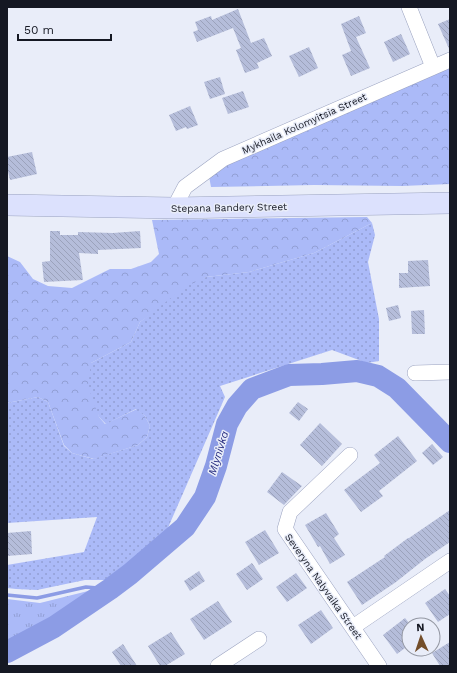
<svg xmlns="http://www.w3.org/2000/svg" width="457" height="673" viewBox="0 0 457 673" font-family="'Work Sans',sans-serif">
<style>
.grass{fill:url(#grass-tufts)}
.forest{fill:url(#forest-crowns)}
.garden{fill:url(#garden-dots)}
.lines{fill:none;stroke-linecap:round;stroke-linejoin:round}
.stream{stroke:#8c9ce5;stroke-width:3.5}
.river{stroke:#8c9ce5;stroke-width:22}
.building{fill:url(#building-back-hatch)}
.street-casing{stroke:#9ba3c0;stroke-width:16}
.secondary-casing{stroke:#9ba3c0;stroke-width:22}
.street{stroke:#fff;stroke-width:15}
.secondary{stroke:#dce1fd;stroke-width:21}
.labels{text-anchor:middle;stroke-width:3;stroke-linejoin:round;paint-order:stroke}
.street-label{font-size:10px;fill:#151823;stroke:#e9edf9}
.water-label{font-size:11px;font-style:italic;fill:#272d80;stroke:#e9edf9}
</style>
<defs>
<pattern id="grass-tufts" width="24" height="20" patternUnits="userSpaceOnUse"><rect width="24" height="20" fill="#abbaf8"/><path d="M3 7l-1-3M5 7V3M7 7l1-3M15 17l-1-3M17 17v-4M19 17l1-3" fill="none" stroke="#929fd4"/></pattern>
<pattern id="forest-crowns" width="20" height="18" patternUnits="userSpaceOnUse"><rect width="20" height="18" fill="#abbaf8"/><path d="M2 6a3 3 0 1 1 6 0M12 15a3 3 0 1 1 6 0" fill="none" stroke="#929fd4"/></pattern>
<pattern id="garden-dots" width="8" height="8" patternUnits="userSpaceOnUse"><rect width="8" height="8" fill="#abbaf8"/><path d="M2 2h.1M6 6h.1" fill="none" stroke="#929fd4" stroke-width="1.8" stroke-linecap="round"/></pattern>
<pattern id="building-back-hatch" width="6" height="6" patternUnits="userSpaceOnUse"><rect width="6" height="6" fill="#b5bdda"/><path d="M-1 5l2 2M0 0l6 6M5-1l2 2" fill="none" stroke="#9ba2bb"/></pattern>
</defs>
<rect width="100%" height="100%" fill="#e9edf9"/>
<path class="grass" d="M 88,591 L 92,593 L 48,624 L 7,644 L 7,599 L 40,603 Z"/>
<path class="forest" d="M 450,64 L 450,184 L 402,186 L 314,185 L 211,187 L 208,171 Z
M 367,217 L 372,223 L 314,253 L 249,272 L 206,277 L 140,322 L 131,342 L 91,363 L 99,417 L 105,424 L 137,409 L 145,416 L 150,426 L 147,437 L 138,445 L 94,459 L 72,453 L 64,445 L 48,402 L 38,397 L 7,403 L 7,256 L 20,262 L 33,279 L 48,286 L 72,288 L 110,269 L 131,269 L 151,262 L 159,254 L 152,220 Z"/>
<path class="garden" d="M 372,223 L 375,235 L 368,262 L 379,319 L 379,361 L 367,363 L 332,350 L 220,386 L 225,397 L 167,530 L 108,580 L 85,580 L 37,590 L 16,589 L 7,588 L 7,565 L 84,552 L 97,517 L 7,523 L 7,403 L 38,397 L 48,402 L 64,446 L 72,453 L 93,459 L 138,445 L 147,437 L 150,426 L 145,416 L 136,409 L 106,424 L 99,417 L 88,386 L 91,363 L 131,342 L 140,322 L 185,287 L 206,277 L 249,272 L 314,253 Z"/>
<g class="lines">
<path class="stream" d="M 7,595 L 37,598 L 86,587 L 110,589"/>
<path class="river" d="M 7,652 L 54,627 L 110,589 L 130,574 L 185,527 L 205,497 L 216,466 L 227,424 L 237,406 L 252,389 L 289,375 L 322,374 L 357,371 L 378,376 L 397,388 L 450,442"/>
</g>
<path class="building" d="M 238,9 L 251,43 L 264,38 L 272,56 L 257,63 L 259,68 L 245,73 L 236,50 L 241,48 L 233,28 L 197,42 L 193,32 L 198,30 L 195,22 L 211,16 L 212,20 Z
M 359,16 L 366,33 L 356,37 L 370,68 L 351,76 L 342,55 L 351,51 L 341,24 Z
M 450,19 L 450,51 L 438,24 Z
M 401,34 L 410,54 L 393,62 L 384,42 Z
M 309,47 L 318,68 L 299,77 L 289,56 Z
M 220,77 L 225,94 L 210,99 L 204,82 Z
M 243,91 L 249,107 L 228,114 L 222,98 Z
M 190,106 L 198,125 L 187,129 L 186,127 L 176,131 L 169,115 Z
M 32,152 L 37,174 L 10,180 L 7,167 L 7,157 Z
M 50,231 L 60,231 L 60,235 L 78,235 L 78,232 L 113,233 L 140,231 L 141,248 L 98,250 L 98,254 L 79,253 L 83,280 L 44,282 L 42,262 L 50,261 Z
M 428,260 L 430,286 L 399,288 L 399,273 L 408,273 L 408,261 Z
M 398,305 L 401,318 L 389,321 L 386,308 Z
M 424,310 L 425,334 L 412,334 L 411,311 Z
M 298,402 L 308,409 L 299,421 L 289,413 Z
M 320,423 L 342,444 L 322,466 L 300,445 Z
M 398,436 L 417,461 L 379,491 L 383,496 L 361,512 L 344,490 L 380,463 L 374,455 Z
M 432,444 L 443,457 L 433,465 L 422,453 Z
M 282,472 L 302,486 L 284,505 L 267,492 Z
M 450,510 L 450,542 L 425,559 L 396,582 L 362,605 L 347,582 L 385,557 L 384,556 L 408,538 L 409,538 Z
M 326,513 L 339,534 L 334,538 L 345,555 L 330,564 L 320,546 L 318,547 L 305,525 Z
M 265,530 L 279,553 L 259,565 L 245,542 Z
M 31,531 L 32,554 L 7,556 L 7,533 Z
M 252,563 L 263,579 L 247,590 L 236,574 Z
M 199,571 L 205,581 L 190,591 L 184,581 Z
M 296,573 L 307,588 L 287,602 L 276,587 Z
M 445,589 L 450,596 L 450,614 L 438,622 L 425,603 Z
M 218,601 L 232,622 L 204,640 L 190,619 Z
M 321,610 L 333,628 L 311,644 L 298,625 Z
M 405,618 L 409,623 L 409,645 L 397,654 L 383,635 Z
M 171,632 L 185,654 L 165,666 L 160,666 L 148,646 Z
M 450,642 L 450,666 L 440,666 L 432,653 Z
M 123,644 L 137,666 L 121,666 L 112,652 Z"/>
<g class="lines">
<defs>
<path id="street" d="M 409,7 L 433,67
M 174,208 L 185,187 L 223,159 L 450,60
M 415,373 L 450,372
M 350,455 L 290,512 L 285,529 L 379,666
M 353,627 L 450,561
M 218,666 L 259,639"/>
<path id="secondary" d="M 7,205 L 174,208 L 450,203"/>
</defs>
<use href="#street" class="street-casing"/>
<use href="#secondary" class="secondary-casing"/>
<use href="#street" class="street"/>
<use href="#secondary" class="secondary"/>
</g>
<g class="labels">
<g class="street-label">
<text transform="translate(304 123) rotate(-24)" y="4">Mykhaila Kolomyitsia Street</text>
<text transform="translate(229 207) rotate(-1)" y="4">Stepana Bandery Street</text>
<text transform="translate(324 586) rotate(55)" y="4">Severyna Nalyvaika Street</text>
</g>
<g class="water-label">
<text transform="translate(218 453) rotate(-73)" y="4">Mlynivka</text>
</g>
</g>
<rect width="457" height="673" fill="none" stroke="#151823" stroke-width="16"/>
<g transform="translate(421 637) rotate(357)"><circle r="19" fill="#e9edf9" stroke="#9498a3"/>
<path d="M0-3L7 15L0 10L-7 15Z" fill="#734e2a"/>
<text y="-6" font-size="11" font-weight="bold" text-anchor="middle" fill="#151823">N</text>
</g>
<path d="M18 34v6h93v-6" fill="none" stroke="#151823" stroke-width="2"/>
<text x="24" y="34" font-size="12" fill="#151823" stroke="#e9edf9" stroke-width="3" paint-order="stroke">50 m</text>
</svg>
